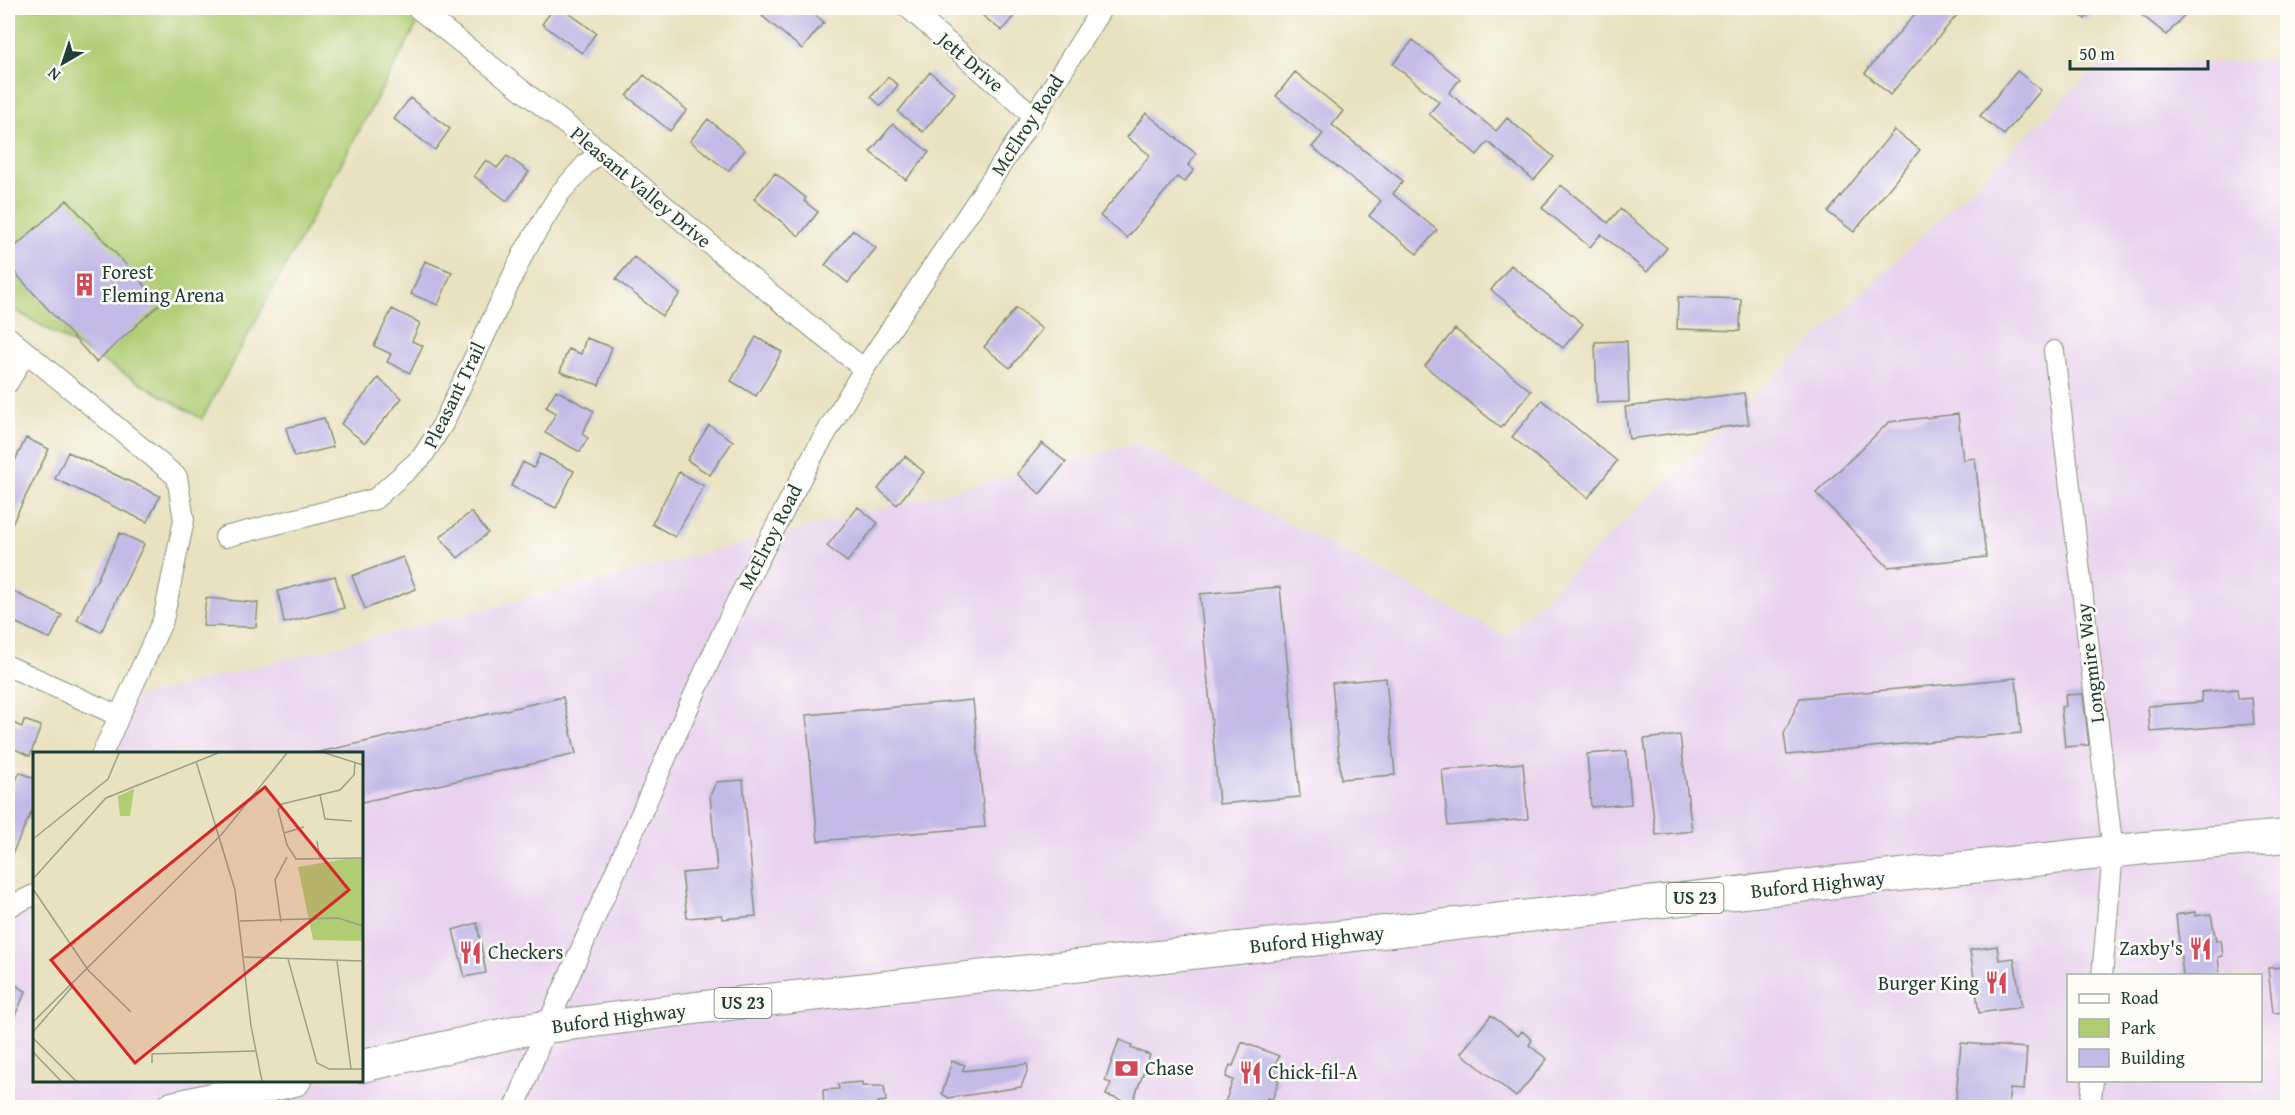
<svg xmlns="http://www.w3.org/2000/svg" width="2295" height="1115" viewBox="0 0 2295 1115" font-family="'Gentium Book Plus',serif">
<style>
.built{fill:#e8d2ee;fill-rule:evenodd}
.green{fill:#b0cd74;stroke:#688554;stroke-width:1.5}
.building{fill:#c3bae7}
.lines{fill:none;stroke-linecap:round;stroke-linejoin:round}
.minor-casing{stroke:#84907a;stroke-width:22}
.primary-casing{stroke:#84907a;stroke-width:34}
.minor{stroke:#fff;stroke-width:20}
.primary{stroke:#fff;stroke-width:32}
.labels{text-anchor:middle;stroke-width:5;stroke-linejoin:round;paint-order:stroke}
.shield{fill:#fdfcf7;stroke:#62766e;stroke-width:1.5}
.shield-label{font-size:18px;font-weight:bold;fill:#1f3d34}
.street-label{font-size:20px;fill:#1f3d34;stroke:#fdfcf7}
.poi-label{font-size:20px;fill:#1f3d34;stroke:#fdfcf7;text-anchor:start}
.inset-road{fill:none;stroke:#98a088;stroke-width:1.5}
.view{fill:#d62828;fill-opacity:0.15;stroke:#d62828;stroke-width:3}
.inset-edge{fill:none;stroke:#1f3d34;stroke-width:3}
</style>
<rect width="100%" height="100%" fill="#fdfcf7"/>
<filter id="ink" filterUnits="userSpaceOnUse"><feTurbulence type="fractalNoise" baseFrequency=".0167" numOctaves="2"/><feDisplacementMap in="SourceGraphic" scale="12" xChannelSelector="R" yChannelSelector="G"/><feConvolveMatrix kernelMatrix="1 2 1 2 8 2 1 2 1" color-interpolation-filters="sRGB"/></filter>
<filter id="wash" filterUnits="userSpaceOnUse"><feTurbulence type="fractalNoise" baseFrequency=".008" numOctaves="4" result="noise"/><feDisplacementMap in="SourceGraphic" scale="24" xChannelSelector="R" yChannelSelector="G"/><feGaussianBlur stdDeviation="1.35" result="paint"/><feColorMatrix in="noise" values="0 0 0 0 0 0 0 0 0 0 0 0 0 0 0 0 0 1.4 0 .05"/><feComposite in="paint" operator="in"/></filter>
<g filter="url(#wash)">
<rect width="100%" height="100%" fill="#e8e2c0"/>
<path class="built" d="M 2287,60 L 2287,1107 L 8,1108 L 8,929 L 34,881 L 34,1080 L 362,1080 L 362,754 L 105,753 L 137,697 L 1137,444 L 1505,636 L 2099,66 ZM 2068,976 L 2260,976 L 2260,1080 L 2068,1080 Z"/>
<path class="green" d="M 8,8 L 426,8 L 202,419 L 8,306 Z"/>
<g id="blocks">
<path class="building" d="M 554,8 L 562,8 L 596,33 L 582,53 L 542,24 Z
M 769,8 L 806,8 L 824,22 L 802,49 L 762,16 Z
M 990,8 L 1020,8 L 1002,31 L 983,16 Z
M 1920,8 L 1963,8 L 1890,95 L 1865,73 Z
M 2071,8 L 2095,8 L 2085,19 Z
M 2133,8 L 2190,8 L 2167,35 Z
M 1413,40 L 1460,79 L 1449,93 L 1496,131 L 1507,118 L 1554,157 L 1534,180 L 1488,142 L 1477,155 L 1429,114 L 1439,102 L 1393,64 Z
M 2017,71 L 2041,90 L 2004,135 L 1980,116 Z
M 930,72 L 955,93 L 923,132 L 898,112 Z
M 1295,72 L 1343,111 L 1332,125 L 1403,181 L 1393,194 L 1437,230 L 1417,254 L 1369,216 L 1381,201 L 1312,147 L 1323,134 L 1276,96 Z
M 644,75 L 687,110 L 670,131 L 627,96 Z
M 888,77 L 898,85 L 881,106 L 871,97 Z
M 410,98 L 450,129 L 435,150 L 394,119 Z
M 1146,113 L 1196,154 L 1188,165 L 1194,170 L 1184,182 L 1177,177 L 1127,238 L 1100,216 L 1150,155 L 1127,137 Z
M 708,119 L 745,150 L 728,171 L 690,141 Z
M 893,124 L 929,152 L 906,180 L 870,152 Z
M 1894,130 L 1920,150 L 1854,232 L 1828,212 Z
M 507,156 L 529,172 L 507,201 L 474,176 L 486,160 L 497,168 Z
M 775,173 L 806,198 L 804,201 L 818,212 L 799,236 L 754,199 Z
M 1561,185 L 1608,223 L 1620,209 L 1667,248 L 1647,272 L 1601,234 L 1590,247 L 1542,208 Z
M 67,200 L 161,303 L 96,362 L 8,265 L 8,253 Z
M 853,230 L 876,248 L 848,283 L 825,265 Z
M 634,257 L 680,294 L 662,316 L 616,279 Z
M 425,261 L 452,272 L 438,305 L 411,294 Z
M 1511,265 L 1583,324 L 1563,348 L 1491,290 Z
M 1678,297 L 1741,299 L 1740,331 L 1677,329 Z
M 1016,308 L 1042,329 L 1010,368 L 984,347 Z
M 392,309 L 420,323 L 412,341 L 423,346 L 410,373 L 387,362 L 391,354 L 374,346 Z
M 1455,329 L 1531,391 L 1501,428 L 1425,366 Z
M 756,337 L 782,352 L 756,396 L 731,381 Z
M 586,338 L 612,347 L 599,385 L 560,372 L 568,349 L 581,354 Z
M 1627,341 L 1629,402 L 1597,403 L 1595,342 Z
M 378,378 L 402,398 L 365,443 L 341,424 Z
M 556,390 L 594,411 L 582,434 L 588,438 L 580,452 L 545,433 L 556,413 L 546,407 Z
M 1744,393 L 1749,424 L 1629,439 L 1625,407 Z
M 1542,400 L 1617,461 L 1588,498 L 1512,437 Z
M 1958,414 L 1963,460 L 1975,458 L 1986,557 L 1888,567 L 1816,493 L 1889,422 Z
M 324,418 L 333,447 L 294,457 L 286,428 Z
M 709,425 L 733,441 L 710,475 L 687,460 Z
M 26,438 L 49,449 L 8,532 L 8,475 Z
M 1042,443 L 1066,462 L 1040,494 L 1017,474 Z
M 68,452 L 160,496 L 147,522 L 55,479 Z
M 540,454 L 574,471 L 556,508 L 511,486 L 523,462 L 534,468 Z
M 905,456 L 924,472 L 897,505 L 878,489 Z
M 679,472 L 704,486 L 675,537 L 652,524 Z
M 858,507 L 878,523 L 847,562 L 827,546 Z
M 471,512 L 488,533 L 458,558 L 440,537 Z
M 120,533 L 144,544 L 101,632 L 77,620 Z
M 403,557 L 416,589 L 365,609 L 352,576 Z
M 335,576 L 344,608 L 284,623 L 278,591 Z
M 1280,587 L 1300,797 L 1219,804 L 1200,594 Z
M 8,589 L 62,615 L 50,639 L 8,619 Z
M 206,598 L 258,603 L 256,627 L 203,626 Z
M 1386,678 L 1395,775 L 1341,779 L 1332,683 Z
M 2016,678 L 2021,733 L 1787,755 L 1784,734 L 1800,698 Z
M 2237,689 L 2238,699 L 2252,698 L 2254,724 L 2150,732 L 2148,706 L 2202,702 L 2201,692 Z
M 2083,694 L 2089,745 L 2065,747 L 2061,707 L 2066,706 L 2065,695 Z
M 563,697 L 576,754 L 362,802 L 362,754 L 311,754 Z
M 973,700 L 985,827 L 818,841 L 806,715 Z
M 24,720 L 41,726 L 30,756 L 8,746 L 8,721 L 22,727 Z
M 1680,735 L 1692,831 L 1656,835 L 1644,739 Z
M 1627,751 L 1631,804 L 1591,807 L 1587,754 Z
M 1523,763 L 1528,819 L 1448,826 L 1442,770 Z
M 20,772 L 34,779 L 34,806 L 8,863 L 8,798 Z
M 743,780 L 756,916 L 722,919 L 722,915 L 687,918 L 682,873 L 717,870 L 710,796 L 716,782 Z
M 2195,912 L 2195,916 L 2211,914 L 2216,941 L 2221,940 L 2223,956 L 2218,957 L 2220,976 L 2183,976 L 2176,915 Z
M 477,923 L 486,973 L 465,977 L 453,930 Z
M 1997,946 L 1999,960 L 2014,958 L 2022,1007 L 1979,1013 L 1970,950 Z
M 2285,967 L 2285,969 L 2288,969 L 2288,1012 L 2273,1013 L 2268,968 Z
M 8,981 L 26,991 L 8,1031 Z
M 1491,1015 L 1518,1036 L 1522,1031 L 1532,1040 L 1529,1045 L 1547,1059 L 1516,1097 L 1461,1053 Z
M 1119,1040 L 1132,1045 L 1131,1048 L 1150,1055 L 1132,1104 L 1106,1095 L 1111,1083 L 1105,1081 Z
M 1242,1042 L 1279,1056 L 1271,1077 L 1279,1080 L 1272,1100 L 1267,1098 L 1264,1108 L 1223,1108 L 1233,1080 L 1226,1077 L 1230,1065 L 1233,1066 Z
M 1961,1043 L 2027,1048 L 2024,1090 L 2010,1089 L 2008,1108 L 1955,1108 Z
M 952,1061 L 965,1065 L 962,1071 L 1027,1064 L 1028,1069 L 1021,1087 L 949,1098 L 942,1094 Z
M 862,1082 L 862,1086 L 884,1086 L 886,1101 L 878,1102 L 878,1108 L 824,1108 L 823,1090 L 839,1089 L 838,1084 Z
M 686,1102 L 687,1108 L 643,1108 L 643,1106 Z"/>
</g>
</g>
<g filter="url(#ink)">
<use href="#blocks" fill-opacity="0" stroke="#84907a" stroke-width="1.5"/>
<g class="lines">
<defs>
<path id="minor" d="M 417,8 L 601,152 L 724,256 L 864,369
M 908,8 L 1034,116
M 8,337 L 177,477 L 184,520 L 163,620 L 102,754
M 2054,351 L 2113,852 L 2102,976
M 8,383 L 26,352
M 225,537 L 375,499 L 422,457 L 443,424 L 524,252 L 560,193 L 587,163 L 601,152
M 8,666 L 119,716
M 8,907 L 34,895
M 515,1108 L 546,1028 L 684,717 L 737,601 L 812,457 L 864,369 L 1034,116 L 1102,8
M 2090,1108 L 2093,1080"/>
<path id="primary" d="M 362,1066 L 523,1030 L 703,1007 L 2145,848 L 2288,836
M 172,1108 L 295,1080"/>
</defs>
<use href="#minor" class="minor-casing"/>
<use href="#primary" class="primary-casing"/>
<use href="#minor" class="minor"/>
<use href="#primary" class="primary"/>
</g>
</g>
<defs>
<symbol id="building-bare" viewBox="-9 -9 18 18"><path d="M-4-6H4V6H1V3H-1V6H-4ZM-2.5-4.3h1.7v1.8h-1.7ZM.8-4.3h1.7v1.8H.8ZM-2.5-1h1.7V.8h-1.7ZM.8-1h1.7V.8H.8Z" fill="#d1495b" stroke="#fdfcf7" stroke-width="2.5" paint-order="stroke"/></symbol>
<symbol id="restaurant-bare" viewBox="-9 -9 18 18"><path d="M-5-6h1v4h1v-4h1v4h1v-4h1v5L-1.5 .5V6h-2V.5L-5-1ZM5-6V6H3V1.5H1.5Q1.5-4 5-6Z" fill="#d1495b" stroke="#fdfcf7" stroke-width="2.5" paint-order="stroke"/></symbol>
<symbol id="bank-bare" viewBox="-9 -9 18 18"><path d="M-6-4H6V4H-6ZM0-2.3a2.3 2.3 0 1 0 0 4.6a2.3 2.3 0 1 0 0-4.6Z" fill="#d1495b" stroke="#fdfcf7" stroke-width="2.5" paint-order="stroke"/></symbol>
</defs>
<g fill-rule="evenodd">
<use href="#building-bare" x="68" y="268" width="33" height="33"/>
<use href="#restaurant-bare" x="2184" y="932" width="33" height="33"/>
<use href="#restaurant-bare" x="454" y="936" width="33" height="33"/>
<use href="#restaurant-bare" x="1980" y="966" width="33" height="33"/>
<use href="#bank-bare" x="1110" y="1052" width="33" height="33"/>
<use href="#restaurant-bare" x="1234" y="1056" width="33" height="33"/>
</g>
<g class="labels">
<g class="shield">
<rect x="1666.5" y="883" width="57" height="30" rx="4.5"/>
<rect x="714.5" y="988" width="57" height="30" rx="4.5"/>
</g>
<g class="shield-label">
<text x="1695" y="904">US 23</text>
<text x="743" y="1009">US 23</text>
</g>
<g class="street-label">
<text transform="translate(971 62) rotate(41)" y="7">Jett Drive</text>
<text transform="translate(1027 125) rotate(-57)" y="7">McElroy Road</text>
<text transform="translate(641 187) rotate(40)" y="7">Pleasant Valley Drive</text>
<text transform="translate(454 395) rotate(-64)" y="7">Pleasant Trail</text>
<text transform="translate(770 537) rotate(-63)" y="7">McElroy Road</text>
<text transform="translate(2090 663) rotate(-97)" y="7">Longmire Way</text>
<text transform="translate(1818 884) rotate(-6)" y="7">Buford Highway</text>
<text transform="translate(1317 939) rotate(-6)" y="7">Buford Highway</text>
<text transform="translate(619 1018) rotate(-7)" y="7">Buford Highway</text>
</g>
<g class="poi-label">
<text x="102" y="279">Forest<tspan x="102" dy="23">Fleming Arena</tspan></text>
<text x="2183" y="955" text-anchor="end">Zaxby's</text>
<text x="488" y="959">Checkers</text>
<text x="1979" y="990" text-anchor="end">Burger King</text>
<text x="1145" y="1075">Chase</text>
<text x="1268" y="1079">Chick-fil-A</text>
</g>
</g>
<g transform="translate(33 752)">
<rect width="330" height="330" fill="#e8e2c0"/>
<path d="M 101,37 L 97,64 L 87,64 L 85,44 ZM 312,107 L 330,107 L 330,189 L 280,188 L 265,115 Z" fill="#b0cd74"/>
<path class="inset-road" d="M 292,1 L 330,13M 163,9 L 202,138 L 218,274 L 229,329M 322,11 L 321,23 L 307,38 L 249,52 L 245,58 L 254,93 L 263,107 L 330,106M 287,43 L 292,67 L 319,69M 251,81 L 271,75M 0,87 L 75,27 L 86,1M 284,89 L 287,108M 0,127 L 73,46 L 185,1M 0,137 L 55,218 L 98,260M 207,169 L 305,166 L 330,174M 248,170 L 242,128 L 254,105M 211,205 L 330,209M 255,207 L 284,311 L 296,317 L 330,317M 304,209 L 318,317M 0,270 L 189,82 L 254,1M 0,280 L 39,235M 0,286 L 43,329M 0,300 L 28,329M 119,311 L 119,302 L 222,299"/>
<path class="view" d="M 232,35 L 316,138 L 102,311 L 18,208 Z"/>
<rect width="330" height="330" class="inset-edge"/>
</g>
<rect width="2295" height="1115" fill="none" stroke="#fdfcf7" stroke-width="30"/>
<rect x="2067" y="974" width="195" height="108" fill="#fdfcf7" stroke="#a4b0a9" stroke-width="1.5"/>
<rect x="2079" y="994" width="30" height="9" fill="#ffffff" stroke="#a4b0a9" stroke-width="1.5"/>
<text x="2121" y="1004" font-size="18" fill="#1f3d34">Road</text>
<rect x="2079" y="1019" width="30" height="18" fill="#b0cd74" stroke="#a4b0a9" stroke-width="1.5"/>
<text x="2121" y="1034" font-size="18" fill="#1f3d34">Park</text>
<rect x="2079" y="1049" width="30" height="18" fill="#c3bae7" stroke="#a4b0a9" stroke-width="1.5"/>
<text x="2121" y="1064" font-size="18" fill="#1f3d34">Building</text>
<g transform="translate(63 63) rotate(219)" stroke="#fdfcf7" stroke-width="4.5" paint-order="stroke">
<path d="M0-4.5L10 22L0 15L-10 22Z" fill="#1f3d34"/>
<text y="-9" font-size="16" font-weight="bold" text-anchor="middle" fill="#1f3d34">N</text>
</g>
<path d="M2070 60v9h138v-9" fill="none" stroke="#1f3d34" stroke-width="3"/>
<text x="2079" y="60" font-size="18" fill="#1f3d34" stroke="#fdfcf7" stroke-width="4.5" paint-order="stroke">50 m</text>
</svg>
